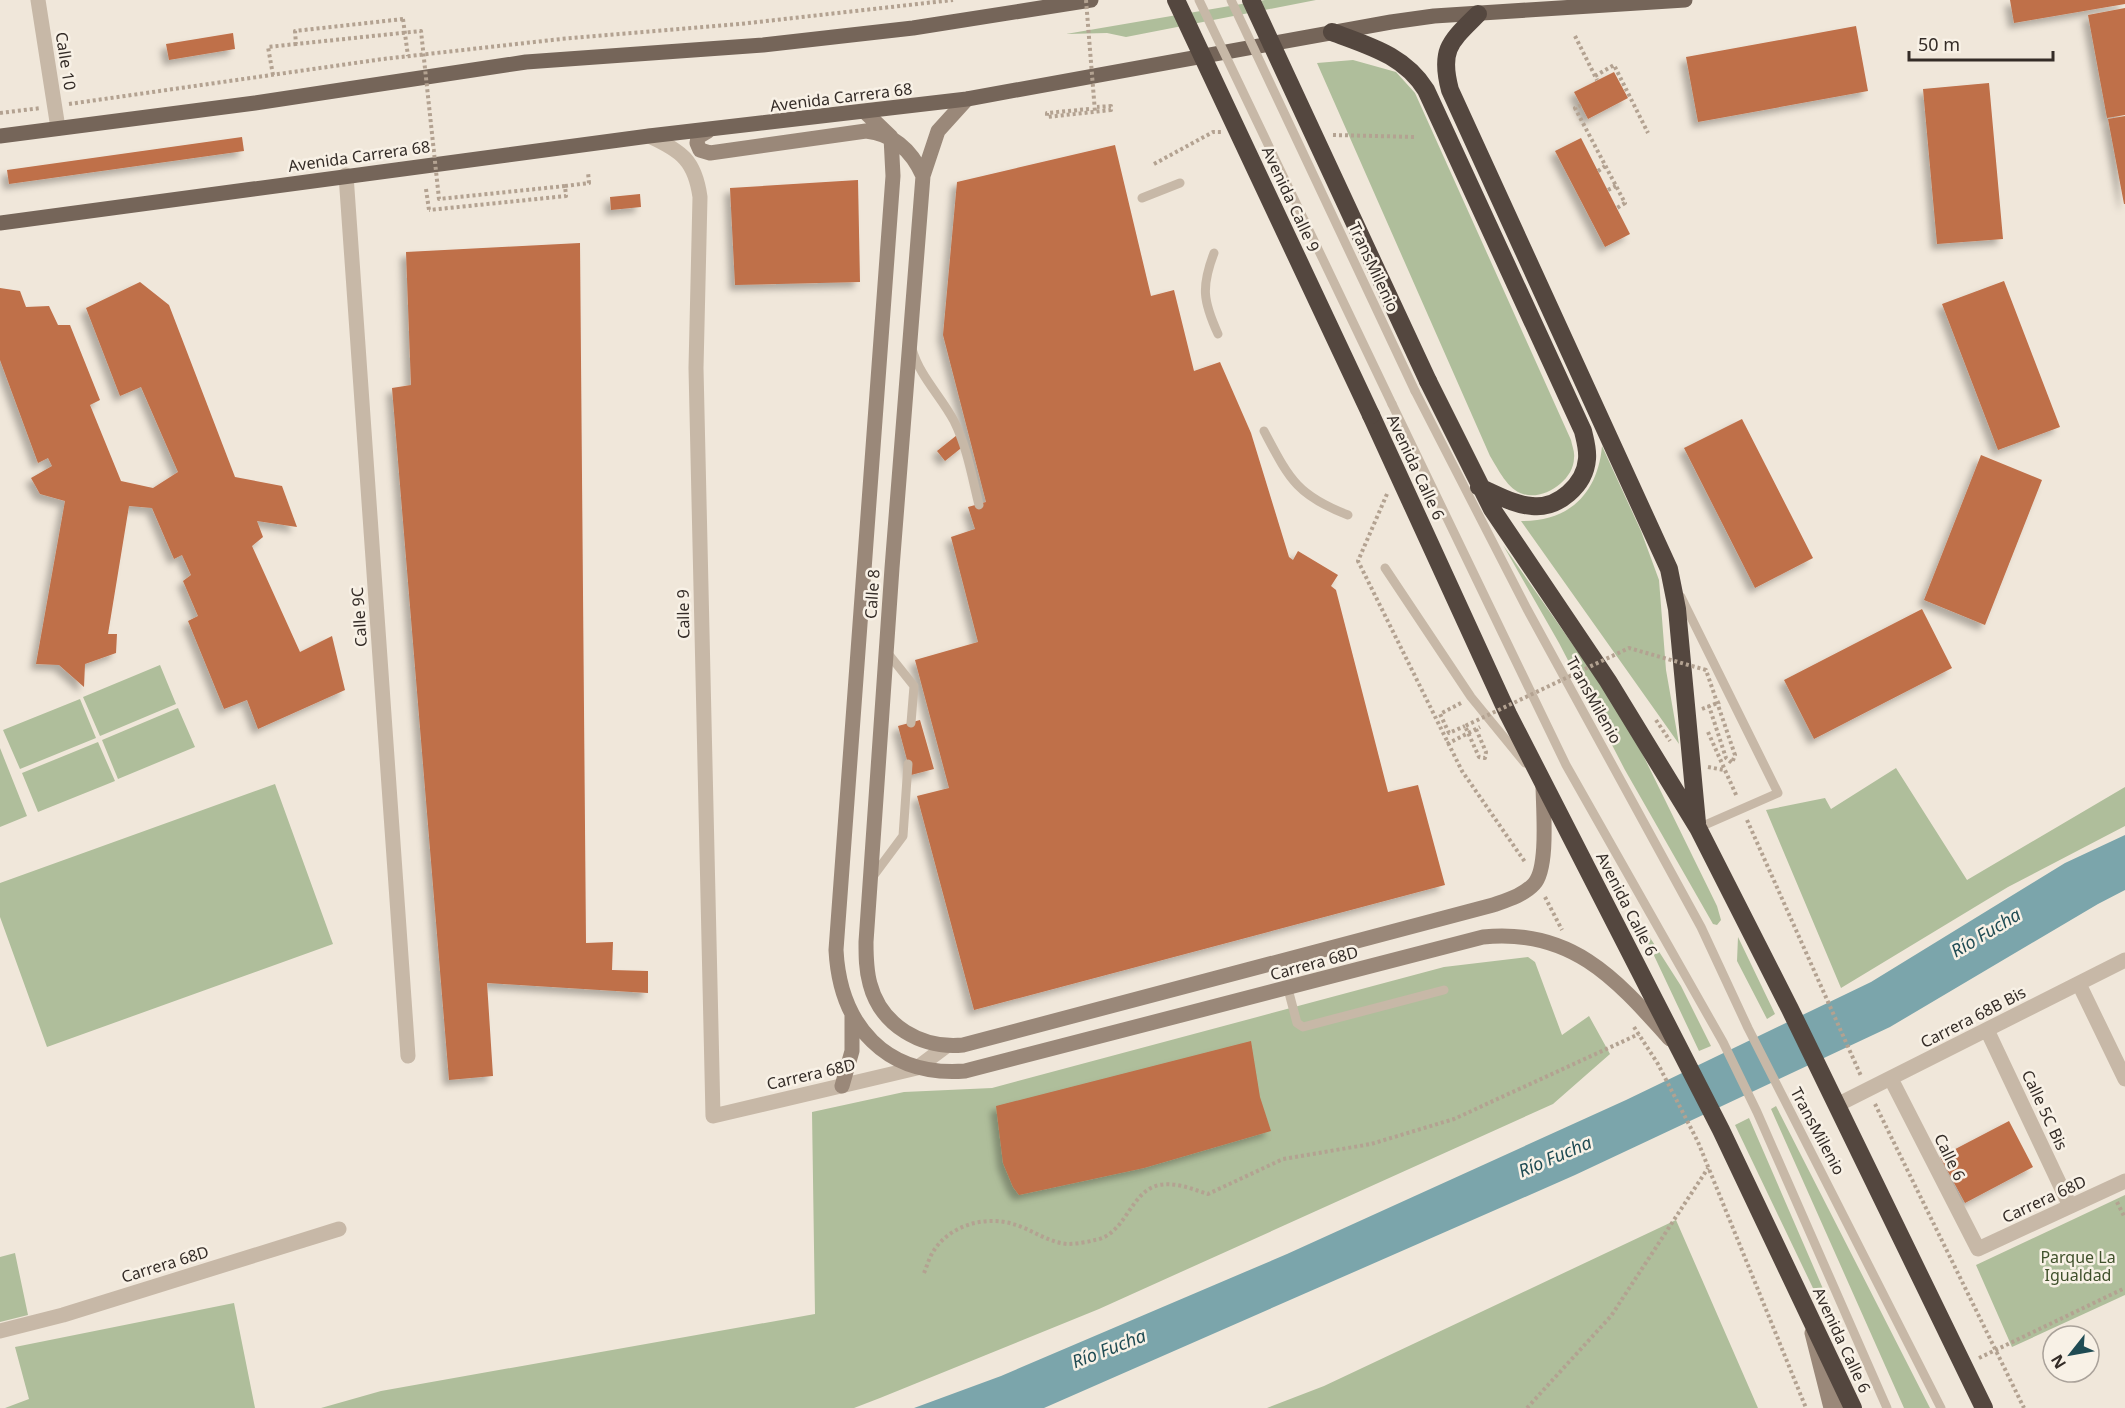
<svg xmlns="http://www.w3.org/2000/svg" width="2125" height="1408" viewBox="0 0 2125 1408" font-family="'Noto Sans',sans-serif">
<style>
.green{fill:#afbe9b}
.water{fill:#7ba5ab}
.building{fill:#bf6f49;filter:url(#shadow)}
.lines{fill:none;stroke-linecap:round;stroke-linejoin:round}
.path{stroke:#b3a291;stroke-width:4;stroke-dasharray:3 3;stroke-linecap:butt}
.lane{stroke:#c7b8a7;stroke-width:9}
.street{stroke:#c7b8a7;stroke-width:15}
.secondary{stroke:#9a8879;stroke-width:15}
.primary{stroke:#756559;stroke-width:15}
.highway{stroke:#54473f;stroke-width:18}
.path-bridge{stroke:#b3a291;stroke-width:4;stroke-dasharray:3 3;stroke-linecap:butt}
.lane-bridge{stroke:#c7b8a7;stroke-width:9}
.highway-bridge{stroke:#54473f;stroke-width:18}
.labels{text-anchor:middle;stroke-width:5;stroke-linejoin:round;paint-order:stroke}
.street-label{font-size:16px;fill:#342c27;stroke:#f8f1e6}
.park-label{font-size:16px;fill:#40512c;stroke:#f8f1e6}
.water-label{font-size:18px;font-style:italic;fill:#1f4b53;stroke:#f8f1e6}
</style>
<defs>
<filter id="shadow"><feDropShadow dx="-5.5" dy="5.5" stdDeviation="3" flood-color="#0004"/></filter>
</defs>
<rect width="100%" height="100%" fill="#f0e7da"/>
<path class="green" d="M 1265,0 L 1316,0 L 1126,37 L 1107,33 L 1066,34 Z
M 1353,60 L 1396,72 L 1415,93 L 1571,440 C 1572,446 1575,452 1574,458 C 1574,480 1544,501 1523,494 C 1508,490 1498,469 1490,456 L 1317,63 Z
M 1602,446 L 1641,531 L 1659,580 L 1666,670 L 1679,744 L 1521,521 C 1569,522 1598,493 1602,446 Z
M 1503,545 L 1613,702 L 1642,753 L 1717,906 L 1721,920 L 1717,925 L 1713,924 L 1625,770 L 1559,643 Z
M 160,665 L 176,704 L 100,736 L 83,697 Z
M 80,699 L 96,738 L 20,769 L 3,730 Z
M 178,708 L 195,747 L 118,779 L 102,740 Z
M 98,742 L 115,781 L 38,812 L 22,773 Z
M 0,748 L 27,816 L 0,827 Z
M 1896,768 L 1967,880 L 2125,787 L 2125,826 L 2008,887 L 1841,988 L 1766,810 L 1825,798 L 1831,809 Z
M 275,784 L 333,944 L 47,1047 L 0,917 L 0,883 Z
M 1633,911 L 1681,986 L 1711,1046 L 1699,1051 Z
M 1738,937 L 1775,1014 L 1767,1019 L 1737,961 Z
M 1528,957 L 1535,962 L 1562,1035 L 1589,1016 L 1610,1054 L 1553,1104 L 1099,1309 L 880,1398 L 854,1408 L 321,1408 L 381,1391 L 815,1314 L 812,1112 L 904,1092 L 992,1088 L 1444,967 Z
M 1776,1106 L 1930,1408 L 1904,1408 L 1771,1109 Z
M 1749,1118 L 1840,1328 L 1833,1330 L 1735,1125 Z
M 2125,1195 L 2125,1295 L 2012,1347 L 1976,1265 Z
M 1676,1220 L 1758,1408 L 1267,1408 L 1324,1386 Z
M 15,1253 L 28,1315 L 0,1322 L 0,1257 Z
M 234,1303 L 255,1408 L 5,1408 L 29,1399 L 15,1347 Z"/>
<path class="water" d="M 2125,835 L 2125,890 L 2098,904 L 1890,1027 L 1575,1175 L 1044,1408 L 914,1408 L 1001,1376 L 1287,1254 L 1626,1100 L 1871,982 L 2065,863 Z"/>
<path class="building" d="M 2010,0 L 2125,0 L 2125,4 L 2014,23 Z
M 2125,8 L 2125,115 L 2107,118 L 2088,15 Z
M 1856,26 L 1868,91 L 1698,122 L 1686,57 Z
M 233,33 L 235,49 L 169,60 L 166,44 Z
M 1614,72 L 1628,98 L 1588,119 L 1574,92 Z
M 1989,83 L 2003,239 L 1937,244 L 1923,89 Z
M 2125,116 L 2125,204 L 2124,204 L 2108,119 Z
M 242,137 L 244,151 L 9,184 L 7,170 Z
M 1581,138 L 1630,234 L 1605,247 L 1555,151 Z
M 1115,145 L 1151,296 L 1174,290 L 1194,371 L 1220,362 L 1251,433 L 1289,557 L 1293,560 L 1298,551 L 1338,575 L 1331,586 L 1336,590 L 1388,792 L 1418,785 L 1445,885 L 974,1010 L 917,796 L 949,788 L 915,660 L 978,642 L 951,537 L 975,529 L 968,507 L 986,502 L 943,335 L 957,182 Z
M 858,180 L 860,282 L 735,285 L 730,188 Z
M 640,194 L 641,207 L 611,210 L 610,197 Z
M 580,243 L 586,943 L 613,942 L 612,970 L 648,971 L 648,993 L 487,983 L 493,1076 L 449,1080 L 392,388 L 411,385 L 406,252 Z
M 2004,281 L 2060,427 L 1998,450 L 1942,304 Z
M 140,282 L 169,305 L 235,477 L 282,486 L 297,527 L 257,521 L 263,537 L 252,546 L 300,652 L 332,636 L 345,690 L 258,729 L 247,700 L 224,709 L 188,621 L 198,616 L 183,581 L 191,575 L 182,555 L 174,559 L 152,508 L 129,506 L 108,634 L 117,634 L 116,653 L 85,664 L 84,687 L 59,665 L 36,664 L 65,501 L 40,494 L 31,478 L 52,466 L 48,458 L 38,463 L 0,360 L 0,288 L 20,291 L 26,307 L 49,306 L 58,325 L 70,325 L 100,400 L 90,405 L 121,481 L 153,488 L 178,472 L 141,387 L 120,396 L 86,308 Z
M 1742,419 L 1813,558 L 1755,588 L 1684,448 Z
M 957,435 L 965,445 L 945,461 L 937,451 Z
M 1981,455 L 2042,480 L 1985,625 L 1924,600 Z
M 1922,609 L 1952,668 L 1814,739 L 1784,680 Z
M 920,720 L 934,769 L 911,775 L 898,726 Z
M 1251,1041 L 1260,1097 L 1271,1131 L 1144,1168 L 1019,1195 L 1013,1187 L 1003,1163 L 996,1106 Z
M 2009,1121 L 2033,1167 L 1965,1203 L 1940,1157 Z"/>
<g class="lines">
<path class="path" d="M 403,19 L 408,56
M 1575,36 L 1597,80
M 273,75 L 268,47 L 296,44
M 1595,76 L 1614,65 L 1648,133
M 69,104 L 383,59 L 561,39 L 740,24 L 953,0
M 1581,105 L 1575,108 L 1625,203 L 1617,208
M 1089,109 L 1047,113 L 1047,117 L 1111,110 L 1111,106 L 1097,107
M 0,113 L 41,108
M 1333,135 L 1416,137
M 1154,164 L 1213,132 L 1221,132
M 1598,171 L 1605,166
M 565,186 L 589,183 L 588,172
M 426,189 L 429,210
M 1608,190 L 1616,186
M 1387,494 L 1358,561 L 1462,771 L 1525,862
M 1461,703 L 1440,714 L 1449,733 L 1465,726
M 1702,709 L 1720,702
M 1656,720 L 1670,741
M 1708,732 L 1737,797
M 1447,744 L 1480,727
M 1708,767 L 1724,770
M 1747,820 L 1861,1076
M 1545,897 L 1562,930
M 1634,1027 L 1658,1064 L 1698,1142 L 1806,1408
M 1875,1104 L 2024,1408
M 2117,1202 L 2125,1218
M 924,1273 C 927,1266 929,1258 933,1252 C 948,1226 985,1215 1013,1224 C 1031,1229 1049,1243 1068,1244 C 1077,1244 1087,1242 1095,1240 C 1126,1235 1130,1191 1159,1185 C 1176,1182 1192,1189 1208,1194 L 1283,1159 L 1371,1144 L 1454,1119 L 1639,1034
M 1979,1358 L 2125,1288
M 1527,1408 L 1611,1316 L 1708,1168"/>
<path class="lane" d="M 1142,198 L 1180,183
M 1214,253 C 1201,287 1203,301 1218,334
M 912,349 C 920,377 941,396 954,421 C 967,447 972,477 979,505
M 1415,391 L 1527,609 L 1701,927 L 1748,1028 L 1941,1408
M 1392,404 L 1566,765 L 1723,1042 L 1757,1112 L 1887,1408
M 1264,431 C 1289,478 1296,495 1348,515
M 1385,568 L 1471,697 L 1525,763
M 1681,597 L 1778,793 L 1698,828
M 886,651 L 914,686 L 911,723
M 871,879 L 903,836 L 908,764
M 1288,989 L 1297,1023 L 1303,1027 L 1444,990"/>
<path class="street" d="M 38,0 L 58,128
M 649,136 C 682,151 695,161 700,197 L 696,368 L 713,1116 L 917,1068 L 945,1047
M 346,175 L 408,1056
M 2079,984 L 2125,1079
M 1987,1030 L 2070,1206
M 1891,1079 L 1978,1249 L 2125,1181
M 1837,1105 L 2125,960
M 0,1331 L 63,1315 L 339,1229"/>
<path class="secondary" d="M 967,99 L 938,131 L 923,176 L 892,568 L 866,942 C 866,956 866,970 870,984 C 881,1026 922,1049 963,1045 L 1493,905 C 1507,900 1524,895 1534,884 C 1549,868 1543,807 1543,784
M 865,112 L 891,137 L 893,176 L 836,950 C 840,1026 886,1077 965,1071 L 1483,937 C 1572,928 1616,979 1670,1039
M 708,131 L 698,137 L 697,143 L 700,150 L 710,153 L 866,131 C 894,134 912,151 923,176
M 842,1086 L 852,1051 L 852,1015
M 1812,1333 L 1831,1408
M 1834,1385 L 1843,1408"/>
<path class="primary" d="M 0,136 L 255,103 L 526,62 L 763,45 L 913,28 L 1091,0
M 0,223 L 649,136 L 967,99 L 1391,22 L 1434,16 L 1685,0"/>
<path class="highway" d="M 1478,14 C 1451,41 1439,49 1450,90 L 1669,569 L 1677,609 L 1697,823
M 1332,32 C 1369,46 1404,55 1426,90 L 1583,431 C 1585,440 1588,449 1587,459 C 1585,485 1558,509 1532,506 C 1514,505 1496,494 1479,487
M 1428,381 L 1492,509 L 1608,681 L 1698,828 L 1790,1009 L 1984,1408
M 1371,415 L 1508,714 L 1721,1130 L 1853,1408"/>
<path class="path-bridge" d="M 1086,0 L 1095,112
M 403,19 L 295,31 L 296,44 L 421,31 L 439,199 L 565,186 L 566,196 L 429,210
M 1476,729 L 1486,752 L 1485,758 L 1479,757 L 1465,726 L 1629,648 L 1706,670 L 1735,755 L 1732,763 L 1726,758 L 1709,706"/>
<path class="lane-bridge" d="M 1199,0 L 1392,404
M 1231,0 L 1415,391"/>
<path class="highway-bridge" d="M 1176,0 L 1371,415
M 1251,0 L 1428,381"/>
</g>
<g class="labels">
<g class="street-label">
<text transform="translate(66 61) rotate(81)" y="6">Calle 10</text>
<text transform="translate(841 97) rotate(-7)" y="6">Avenida Carrera 68</text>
<text transform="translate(359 156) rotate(-8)" y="6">Avenida Carrera 68</text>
<text transform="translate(1291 199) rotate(65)" y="6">Avenida Calle 9</text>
<text transform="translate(1374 267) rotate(65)" y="6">TransMilenio</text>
<text transform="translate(1416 467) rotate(65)" y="6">Avenida Calle 6</text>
<text transform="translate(872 594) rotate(-86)" y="6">Calle 8</text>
<text transform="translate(683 614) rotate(-91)" y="6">Calle 9</text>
<text transform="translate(359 617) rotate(-94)" y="6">Calle 9C</text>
<text transform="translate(1594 700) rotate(61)" y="6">TransMilenio</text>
<text transform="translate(1627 904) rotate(63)" y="6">Avenida Calle 6</text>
<text transform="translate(1314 963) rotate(-15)" y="6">Carrera 68D</text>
<text transform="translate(1973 1017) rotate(-27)" y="6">Carrera 68B Bis</text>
<text transform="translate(811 1074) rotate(-13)" y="6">Carrera 68D</text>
<text transform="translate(2045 1110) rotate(65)" y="6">Calle 5C Bis</text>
<text transform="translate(1818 1131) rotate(62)" y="6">TransMilenio</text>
<text transform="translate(1950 1157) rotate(64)" y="6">Calle 6</text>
<text transform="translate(2044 1199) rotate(-25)" y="6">Carrera 68D</text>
<text transform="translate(165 1264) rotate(-17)" y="6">Carrera 68D</text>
<text transform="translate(1842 1340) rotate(65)" y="6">Avenida Calle 6</text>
</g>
<g class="park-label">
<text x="2078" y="1263">Parque La<tspan x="2078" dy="18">Igualdad</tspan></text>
</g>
<g class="water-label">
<text transform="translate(1986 933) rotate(-31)" y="6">Río Fucha</text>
<text transform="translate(1555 1157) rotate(-23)" y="6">Río Fucha</text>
<text transform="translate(1109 1349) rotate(-21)" y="6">Río Fucha</text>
</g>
</g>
<g transform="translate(2071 1354) rotate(239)"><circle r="28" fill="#f8f1e6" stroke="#aaa29a" stroke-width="1.5"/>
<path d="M0-4.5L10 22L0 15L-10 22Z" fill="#1f4b53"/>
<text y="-9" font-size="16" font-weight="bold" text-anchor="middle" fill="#342c27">N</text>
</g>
<path d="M1909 51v9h144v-9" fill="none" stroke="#342c27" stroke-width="3"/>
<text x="1918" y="51" font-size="18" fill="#342c27" stroke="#f8f1e6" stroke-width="4.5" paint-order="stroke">50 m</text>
</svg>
